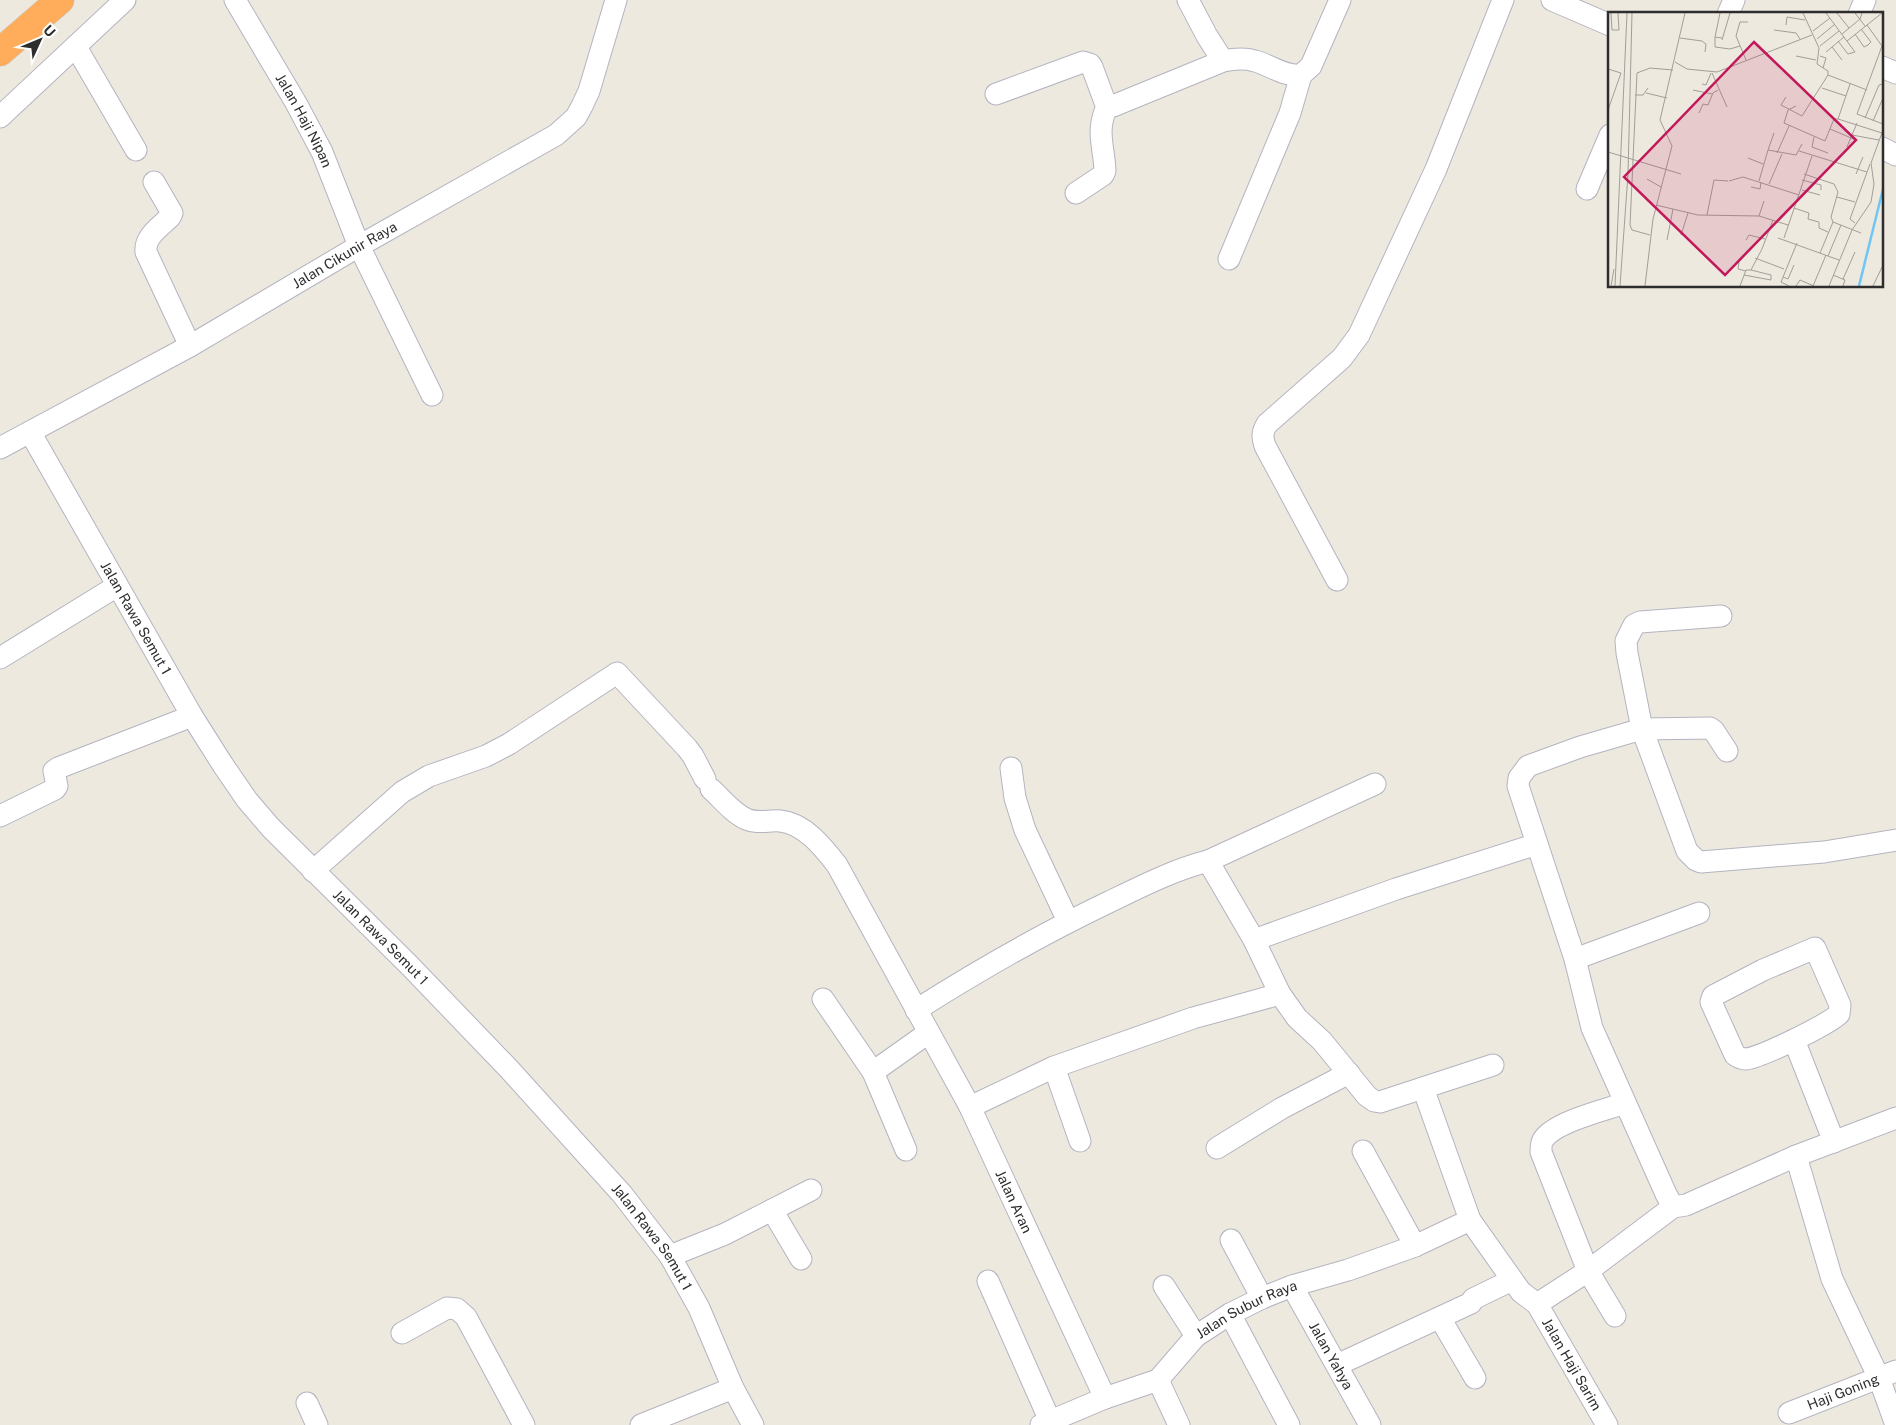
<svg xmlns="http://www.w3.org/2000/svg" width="1896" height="1425" viewBox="0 0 1896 1425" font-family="'Public Sans',sans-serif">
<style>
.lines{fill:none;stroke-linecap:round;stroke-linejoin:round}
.minor-casing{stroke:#b3b4c0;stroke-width:23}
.highway-casing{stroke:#c8c8c8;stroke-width:29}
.minor{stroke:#fff;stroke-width:21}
.highway{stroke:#ffad5a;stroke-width:28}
.labels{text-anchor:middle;stroke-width:4.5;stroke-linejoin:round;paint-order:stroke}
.street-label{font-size:14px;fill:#2d2d2d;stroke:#fff}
.inset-river{fill:none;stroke:#70c6f2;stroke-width:2.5}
.inset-road{fill:none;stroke:#a19e98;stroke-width:1}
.view{fill:#c2185b;fill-opacity:0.15;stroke:#c2185b;stroke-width:2.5}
.inset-edge{fill:none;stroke:#2d2d2d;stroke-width:2.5}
</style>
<rect width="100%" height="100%" fill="#eee9df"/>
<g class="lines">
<defs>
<g id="minor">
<path id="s1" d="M 235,0 L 296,103 L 322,152 L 359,246 L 432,395"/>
<path d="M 1188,0 L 1207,36 L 1223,61"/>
<path d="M 1552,0 L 1610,25"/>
<path d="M 1728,14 L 1734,0"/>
<path d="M 1859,14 L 1865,0"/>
<path d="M 76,47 L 136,150"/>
<path d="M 1882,67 L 1896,73"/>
<path d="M 996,94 L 1083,62 L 1090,64 L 1092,67 L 1105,102 L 1113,106 L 1223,61 C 1233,59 1245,58 1255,61 C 1270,65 1285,77 1301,75 L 1311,66 L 1340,0"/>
<path d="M 0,117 L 125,0"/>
<path d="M 1882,148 L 1896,155"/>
<path d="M 154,182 L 172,213 L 170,217 C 160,227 144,237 146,252 L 190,346"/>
<path d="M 1587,189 L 1610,135"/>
<path d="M 1076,193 L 1103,175 L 1105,171 C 1104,144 1095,132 1108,104"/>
<path d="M 1229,259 L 1290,113 L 1301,75"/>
<path id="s2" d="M 30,432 L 192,716 L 223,765 L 247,800 L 271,828 L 410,966 L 509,1069 L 622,1194 L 670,1256 L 699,1308 L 733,1388 L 753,1425"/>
<path id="s3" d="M 0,448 L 190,346 L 359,246 L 556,135 L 576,117 L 582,106 L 589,91 L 616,0"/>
<path d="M 1337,580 L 1265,446 C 1262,437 1262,432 1267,424 L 1342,358 L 1359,335 L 1436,169 L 1503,0"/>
<path d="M 1721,616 L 1640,622 L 1634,625 L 1626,641 L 1627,653 L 1642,729 L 1687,851 L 1696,860 L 1701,862 L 1824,852 L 1896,840"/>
<path d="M 0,658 L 117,586"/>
<path d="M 1727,751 L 1714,731 L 1710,728 L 1642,729 L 1580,747 L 1528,766 L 1519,778 L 1518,786 L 1575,959 L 1592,1028 L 1666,1194 L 1673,1207 L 1686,1205 L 1796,1156 L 1896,1118"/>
<path d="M 1011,768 L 1015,798 L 1025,830 L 1068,921"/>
<path id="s4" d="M 711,789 C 722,799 733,813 746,819 C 757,824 769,820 780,821 C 804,823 823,847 837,865 L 970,1107 L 1105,1398"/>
<path d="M 0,816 L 55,789 L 57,786 L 54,771 L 58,768 L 192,716"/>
<path d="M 1208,861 L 1375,784"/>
<path d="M 313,871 L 402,792 L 429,776 L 486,756 L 509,744 L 617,673 L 687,748 L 693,756 L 705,779"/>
<path d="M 1254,940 L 1396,889 L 1537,844"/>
<path d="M 1815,948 L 1840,1005 L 1839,1014 C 1827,1025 1762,1057 1746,1059 C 1741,1059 1738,1057 1735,1055 L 1711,1002 L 1713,996 L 1763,970 Z"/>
<path d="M 1575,959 L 1699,913"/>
<path d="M 823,999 L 873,1072 L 928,1033"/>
<path d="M 916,1010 C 979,970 1042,934 1109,902 C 1142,886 1173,870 1208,861 L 1254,940 L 1280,994 L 1297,1018 L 1322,1041 L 1367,1096 L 1374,1101 L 1380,1102 L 1493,1065"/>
<path d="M 1794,1040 L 1834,1142"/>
<path d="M 1054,1067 L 1080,1141"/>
<path d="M 873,1072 L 906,1150"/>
<path id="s5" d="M 1423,1088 L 1470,1220 L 1521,1292 L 1537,1304 L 1607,1425"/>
<path d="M 970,1107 L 1054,1067 L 1193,1018 L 1280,994"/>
<path d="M 1217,1148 L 1282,1108 L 1349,1073"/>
<path d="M 1363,1151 L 1415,1246"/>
<path d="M 1796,1156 L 1832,1279 L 1879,1378 L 1896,1425"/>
<path d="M 772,1210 L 801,1259"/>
<path d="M 1231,1240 L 1262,1298"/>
<path d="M 670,1256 L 725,1234 L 811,1190"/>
<path d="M 988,1281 L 1050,1421"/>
<path d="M 1164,1286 L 1196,1336"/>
<path id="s6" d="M 1292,1286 L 1370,1425"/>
<path d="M 1537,1304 L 1588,1271 L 1673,1207"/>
<path d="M 1230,1314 L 1289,1425"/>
<path d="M 1615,1316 L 1588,1271 L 1541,1152 C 1541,1148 1541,1143 1543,1140 C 1554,1122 1605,1110 1625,1103"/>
<path d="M 1440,1318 L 1475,1378"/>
<path d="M 402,1333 L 447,1308 L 457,1309 L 466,1317 L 524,1425"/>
<path d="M 1337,1365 L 1471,1303 L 1473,1299 L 1512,1280"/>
<path d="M 1158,1380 L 1179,1425"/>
<path d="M 307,1403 L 317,1425"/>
<path id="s7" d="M 1789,1413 L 1896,1371"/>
<path d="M 641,1425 L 733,1388"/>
<path id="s8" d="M 1041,1425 L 1105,1398 L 1158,1380 L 1196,1336 L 1230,1314 L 1262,1298 L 1292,1286 L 1348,1270 L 1415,1246 L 1470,1220"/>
</g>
<path id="highway" d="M 0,52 L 60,0"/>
</defs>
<use href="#minor" class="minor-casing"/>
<use href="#highway" class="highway-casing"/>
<use href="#minor" class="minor"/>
<use href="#highway" class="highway"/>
</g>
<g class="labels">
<g class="street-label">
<text dy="5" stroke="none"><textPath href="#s1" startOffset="139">Jalan Haji Nipan</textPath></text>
<text dy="5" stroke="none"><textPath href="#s3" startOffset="395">Jalan Cikunir Raya</textPath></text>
<text dy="5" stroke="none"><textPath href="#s2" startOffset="214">Jalan Rawa Semut 1</textPath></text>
<text dy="5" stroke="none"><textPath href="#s2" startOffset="619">Jalan Rawa Semut 1</textPath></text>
<text dy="5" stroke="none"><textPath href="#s4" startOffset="535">Jalan Aran</textPath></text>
<text dy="5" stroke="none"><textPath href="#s2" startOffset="1024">Jalan Rawa Semut 1</textPath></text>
<text dy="5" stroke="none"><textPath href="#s8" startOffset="241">Jalan Subur Raya</textPath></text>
<text dy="5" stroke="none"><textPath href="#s6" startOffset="80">Jalan Yahya</textPath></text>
<text dy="5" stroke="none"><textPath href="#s5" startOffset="318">Jalan Haji Sarim</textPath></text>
<text dy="5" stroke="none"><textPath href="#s7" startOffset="58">Haji Goning</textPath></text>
</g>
</g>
<g transform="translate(1608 12)">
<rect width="275" height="275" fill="#eee9df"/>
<path class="inset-river" d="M 251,274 L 275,177"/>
<path class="inset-road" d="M 3,1 L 4,18M 112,1 L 107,25 L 114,26M 195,1 L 211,36 L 209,52 L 220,59 L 220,63M 218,1 L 247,40 L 240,42 L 230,29M 229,1 L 241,16M 247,1 L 257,14M 178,13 L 179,5 L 197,8M 259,13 L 274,34 L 249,102 L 275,112M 4,18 L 11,18 L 10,1M 166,18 L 188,21 L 192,27M 205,19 L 222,6M 234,22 L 252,7 L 254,1M 247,22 L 256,35 L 260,33 L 263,30 L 253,17M 107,25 L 107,35 L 122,37 L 132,34M 72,26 L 94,29 L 98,32 L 97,40M 209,27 L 227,12M 114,28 L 122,1M 239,29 L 274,1M 212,34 L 231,19M 224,35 L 234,48M 218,40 L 236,25M 188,44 L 208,48M 212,44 L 218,46 L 215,56M 138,48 L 128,24 L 132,10 L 140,10M 67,50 L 79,57 L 109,60 L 204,23M 0,57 L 13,61 L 0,98M 104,61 L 119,95M 220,63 L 259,78M 94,72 L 98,73 L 103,61M 214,76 L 238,84M 85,78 L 104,82M 38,81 L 59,86M 27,83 L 35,83 L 40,76M 178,85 L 173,93 L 194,104 L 220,63M 188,94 L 180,98 L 176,111 L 217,129 L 226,107 L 230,107 L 242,72M 91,101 L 95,92 L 100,93 L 105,81 L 110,78M 257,106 L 271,73 L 275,72M 230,107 L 274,121M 265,109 L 275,86M 222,117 L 248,128M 244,123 L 271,128M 206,125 L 204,135 L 220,141M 239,135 L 249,111M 160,138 L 166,121M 191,139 L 259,160M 0,140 L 73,162M 169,141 L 181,114M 140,146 L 155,152M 196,162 L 226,172 L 230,180 L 223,205 L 225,210M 248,162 L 255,145M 39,167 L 53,175M 194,168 L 213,173 L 213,178M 121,169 L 135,165 L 191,183M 151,169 L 160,138 L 188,143 L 194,132M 161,172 L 174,142M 143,175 L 152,177 L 153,170M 194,178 L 212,183M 229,185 L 247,190M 48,193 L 90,203 L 151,204 L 180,213M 186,196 L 201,201 L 200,207 L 211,210 L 211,216 L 220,220M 99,203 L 106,168 L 120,169M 151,204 L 156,189M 225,210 L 253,221M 247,211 L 242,207 L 262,152M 42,223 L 24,218 L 22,213 L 29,61 L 42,56 L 65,58M 73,223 L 80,201M 170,226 L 231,248M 176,226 L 204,144M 59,228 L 65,197M 138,228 L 141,223 L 157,227M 212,241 L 225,210M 220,244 L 233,213M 147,246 L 176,257M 131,250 L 130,257 L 138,259M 136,263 L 163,268 L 163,263 L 143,258M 225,263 L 237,268 L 235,274M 175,265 L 180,267 L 186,253M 235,267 L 247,240M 3,274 L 6,257M 7,274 L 19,1M 12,274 L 20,162 L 24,1M 37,274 L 45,207 L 64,134 L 52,108 L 77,1M 132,274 L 138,258 L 143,258 L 154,237 L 165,208M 181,274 L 173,270 L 189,231M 188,274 L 192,268 L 206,274M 205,274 L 218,243M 221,274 L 244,218 L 263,190 L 266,172 L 263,151 L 275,118M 265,274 L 275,253"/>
<path class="view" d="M 146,30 L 248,128 L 117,263 L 16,165 Z"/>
<rect width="275" height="275" class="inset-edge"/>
</g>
<g transform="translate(40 40) rotate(46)" stroke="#ffffff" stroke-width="4" paint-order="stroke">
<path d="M0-4L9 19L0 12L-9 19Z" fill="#2d2d2d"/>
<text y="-8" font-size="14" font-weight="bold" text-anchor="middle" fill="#2d2d2d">U</text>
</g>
</svg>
